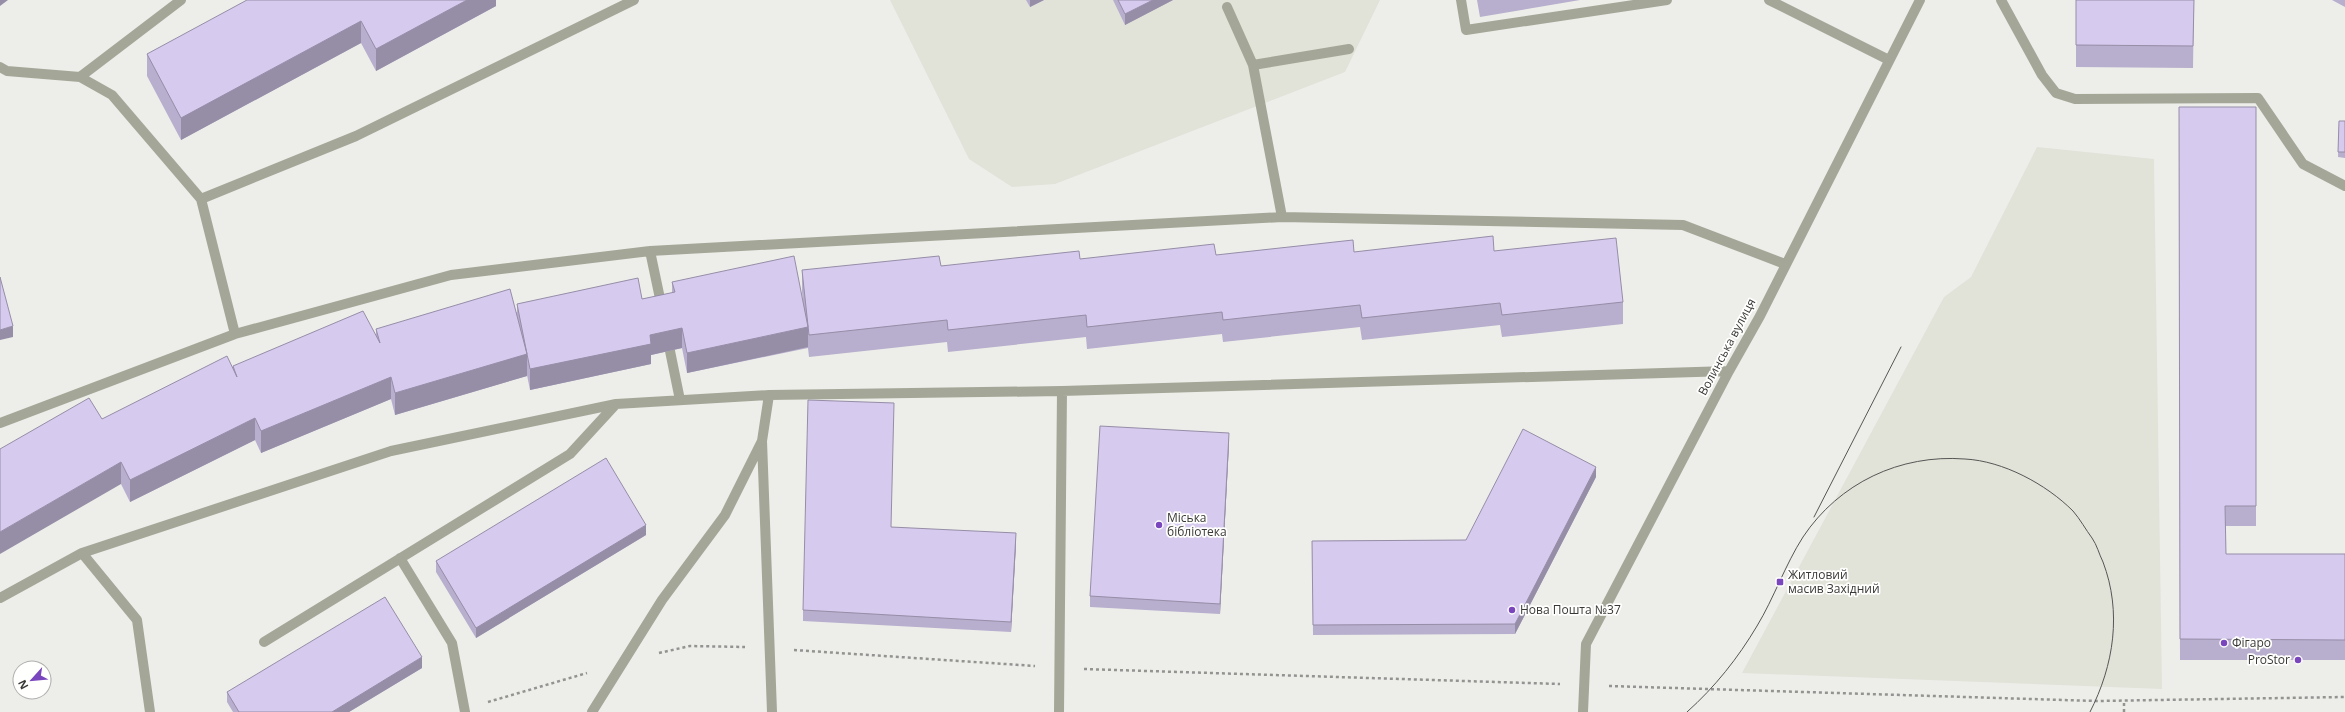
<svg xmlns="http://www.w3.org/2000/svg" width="2345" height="712" viewBox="0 0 2345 712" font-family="'Open Sans',sans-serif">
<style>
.built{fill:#e1e3d8}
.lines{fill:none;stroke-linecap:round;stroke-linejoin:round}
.path{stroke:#939391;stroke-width:2.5;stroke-dasharray:3 3;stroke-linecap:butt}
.minor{stroke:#a4a797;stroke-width:10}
.tram{stroke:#565755;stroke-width:1}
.wall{fill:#b8aecd}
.shaded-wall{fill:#968da7}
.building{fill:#d6caee;stroke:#968da7}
.poi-dot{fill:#7a46bd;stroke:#fffffe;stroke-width:1.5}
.labels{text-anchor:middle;stroke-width:3.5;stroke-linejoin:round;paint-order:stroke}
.street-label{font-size:12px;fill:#383837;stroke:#fffffe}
.poi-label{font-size:12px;fill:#383837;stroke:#fffffe;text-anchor:start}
</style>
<rect width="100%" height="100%" fill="#edeeea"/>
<path class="built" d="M 890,0 L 1380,0 L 1345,72 L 1055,184 L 1012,187 L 969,159 Z
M 2037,147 L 2154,159 L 2162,689 L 1742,673 L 1944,297 L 1971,277 Z"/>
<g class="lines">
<path class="path" d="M 794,650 L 1035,666
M 659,653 L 690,646 L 745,647
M 1084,669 L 1560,684
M 1609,686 L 2096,701 L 2345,697
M 488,702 L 587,673
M 2124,712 L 2124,700"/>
<path class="minor" d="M 1461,0 L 1466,30 L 1667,0
M 1769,0 L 1889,60
M 2001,0 L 2042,75 L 2056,93 L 2075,99 L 2258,98 L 2303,164 L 2345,186
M 1227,7 L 1253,65 L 1282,217
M 1253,65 L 1349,49
M 0,67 L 7,71 L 80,77 L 181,0
M 80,77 L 112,95 L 201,199 L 235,334
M 201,199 L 356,136 L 634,0
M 650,251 L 662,308
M 670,351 L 680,400
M 769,395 L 762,441 L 772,712
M 0,423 L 235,334 L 451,275 L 650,251 L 1282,217 L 1683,225 L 1785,264
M 82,553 L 137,620 L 150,712
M 400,558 L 452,643 L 465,712
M 0,598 L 82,553 L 391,451 L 616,404 L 769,395 L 1062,391 L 1729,371
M 264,642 L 570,454 L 616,404
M 592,712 L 662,600 L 725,515 L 762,441
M 1059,712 L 1062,391
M 1583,712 L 1586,644 L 1729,371 L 1760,316 L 1920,0"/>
<path class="tram" d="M 1814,517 L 1901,347
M 1687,712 C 1715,687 1738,658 1757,626 C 1774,598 1785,565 1803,537 C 1839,483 1900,454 1965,459 C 2003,461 2046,484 2073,511 C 2080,519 2086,530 2092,538 C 2097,545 2099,554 2103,562 C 2122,612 2114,665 2090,712"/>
</g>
<path class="wall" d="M 496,0 L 496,6 L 376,71 L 361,43 L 181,140 L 147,76 L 147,54 Z
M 1026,0 L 1044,0 L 1030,7 Z
M 1113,0 L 1173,0 L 1125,25 Z
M 1477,0 L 1580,0 L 1480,17 Z
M 2076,0 L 2194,0 L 2193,68 L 2076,67 Z
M 2332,0 L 2345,0 L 2345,7 Z
M 2179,107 L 2256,107 L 2256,526 L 2225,526 L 2226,554 L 2345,554 L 2345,660 L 2180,660 Z
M 2339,121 L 2345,121 L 2345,158 L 2338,157 Z
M 1494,251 L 1623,302 L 1623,324 L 1502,337 L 1500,325 L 1362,340 L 1360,327 L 1223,342 L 1222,334 L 1087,349 L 1086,337 L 948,352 L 947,342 L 809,357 L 808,348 L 687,373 L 682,348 L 651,355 L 651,364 L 530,390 L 527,375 L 527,376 L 395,415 L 391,399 L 261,453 L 255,440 L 130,502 L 121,484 L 102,419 L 233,369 L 233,366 L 376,336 L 376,329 L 517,312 L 517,304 L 642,299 L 672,293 L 672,282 L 803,301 L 802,292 L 802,270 L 941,266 L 1080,259 L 1354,252 Z
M 1229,444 L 1220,614 L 1090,607 L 1090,596 Z
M 1596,477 L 1515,634 L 1313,635 L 1312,541 L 1466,540 Z
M 891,527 L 1016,544 L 1011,632 L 803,621 L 803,610 Z
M 646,535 L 476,638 L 436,572 L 436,561 Z
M 422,668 L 349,712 L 233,712 L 227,702 L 227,692 Z"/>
<path class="shaded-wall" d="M 0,0 L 8,0 L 0,6 Z
M 467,0 L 496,0 L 496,6 L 376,71 L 376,49 Z
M 1030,0 L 1044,0 L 1030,7 Z
M 1153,0 L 1173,0 L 1125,25 L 1125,14 Z
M 361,21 L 361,43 L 181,140 L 181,118 Z
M 13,326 L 13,337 L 0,340 L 0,330 Z
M 808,327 L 808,347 L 687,373 L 687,353 Z
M 682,328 L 682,348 L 651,355 L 651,364 L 530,390 L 530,369 L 650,335 Z
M 527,354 L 527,376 L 395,415 L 395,393 Z
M 391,377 L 391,399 L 261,453 L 261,431 Z
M 255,418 L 255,440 L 130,502 L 130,480 Z
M 1229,433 L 1229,444 L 1220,614 L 1220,604 Z
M 121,462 L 121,484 L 0,554 L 0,532 Z
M 1596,467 L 1596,477 L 1515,634 L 1515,624 Z
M 646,525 L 646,535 L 476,638 L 476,628 Z
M 1016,533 L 1016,544 L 1011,632 L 1011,622 Z
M 422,657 L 422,668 L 349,712 L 332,712 Z"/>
<path class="building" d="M 247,0 L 467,0 L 376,49 L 361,21 L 181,118 L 147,54 Z
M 1118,0 L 1153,0 L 1125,14 Z
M 2076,0 L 2194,0 L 2193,46 L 2076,45 Z
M 2179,107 L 2256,107 L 2256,506 L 2225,506 L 2226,554 L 2345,554 L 2345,640 L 2180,639 Z
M 2339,121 L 2345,121 L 2345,152 L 2338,152 Z
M 1493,236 L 1494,251 L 1616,238 L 1623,302 L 1502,315 L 1500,303 L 1362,318 L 1360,305 L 1223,320 L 1222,312 L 1087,327 L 1086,315 L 948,330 L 947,320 L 809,335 L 802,270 L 939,256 L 941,266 L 1079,251 L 1080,259 L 1214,244 L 1216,255 L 1353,240 L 1354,252 Z
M 794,256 L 808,327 L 687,353 L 682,328 L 650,335 L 651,344 L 530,369 L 517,304 L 638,278 L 642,299 L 675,292 L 672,282 Z
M 0,277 L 13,326 L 0,330 Z
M 510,289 L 527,354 L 395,393 L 391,377 L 261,431 L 255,418 L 130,480 L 121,462 L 0,532 L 0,449 L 89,398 L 102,419 L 227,356 L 237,377 L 233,366 L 363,311 L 380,343 L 376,329 Z
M 808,400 L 894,403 L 891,527 L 1016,533 L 1011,622 L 803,610 Z
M 1100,426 L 1229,433 L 1220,604 L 1090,596 Z
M 1523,429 L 1596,467 L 1515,624 L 1313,625 L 1312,541 L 1466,540 Z
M 606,458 L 646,525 L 476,628 L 436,561 Z
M 385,597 L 422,657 L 332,712 L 239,712 L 227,692 Z"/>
<g class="poi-dot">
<circle cx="1159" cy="525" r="4"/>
<rect x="1776" y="578" width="8" height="8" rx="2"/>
<circle cx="1512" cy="610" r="4"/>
<circle cx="2224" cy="643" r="4"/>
<circle cx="2298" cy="660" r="4"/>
</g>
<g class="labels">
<g class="street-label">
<text transform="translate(1727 347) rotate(-62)" y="4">Волинська вулиця</text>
</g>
<g class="poi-label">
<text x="1167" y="522">Міська<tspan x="1167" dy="14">бібліотека</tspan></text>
<text x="1788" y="579">Житловий<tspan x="1788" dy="14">масив Західний</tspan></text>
<text x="1520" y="614">Нова Пошта №37</text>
<text x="2232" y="647">Фігаро</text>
<text x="2290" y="664" text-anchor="end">ProStor</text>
</g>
</g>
<g transform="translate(32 680) rotate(243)"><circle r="19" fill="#fffffe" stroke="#afafae"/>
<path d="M0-3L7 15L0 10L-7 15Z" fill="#7a46bd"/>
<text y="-6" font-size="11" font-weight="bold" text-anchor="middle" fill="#383837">N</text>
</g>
</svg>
